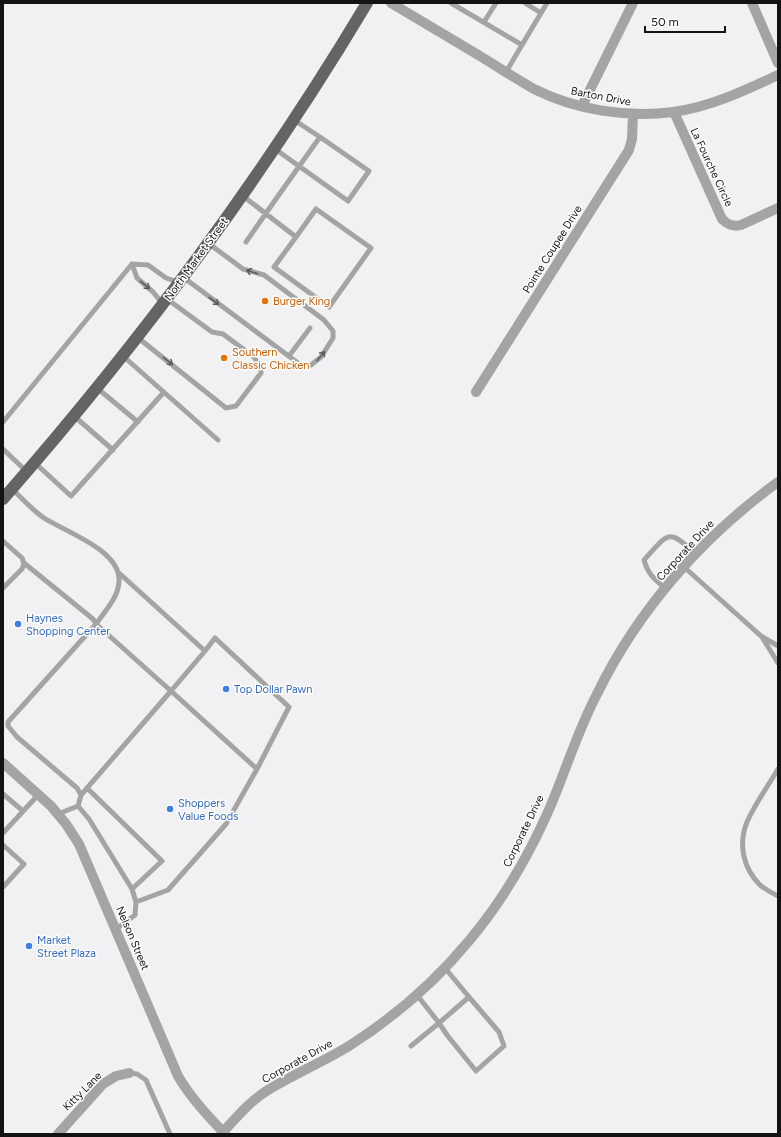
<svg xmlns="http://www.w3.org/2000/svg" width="781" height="1137" viewBox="0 0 781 1137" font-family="Figtree,sans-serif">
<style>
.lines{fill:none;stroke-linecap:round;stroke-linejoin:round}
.lane{stroke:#a3a4a3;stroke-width:5}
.street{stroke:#a3a4a3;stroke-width:10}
.primary{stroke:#646563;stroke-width:12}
.oneway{stroke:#5b5c5c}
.food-dot{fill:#e8710a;stroke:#fefeff;stroke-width:1.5}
.shop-dot{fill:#3f7fe0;stroke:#fefeff;stroke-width:1.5}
.labels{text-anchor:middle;stroke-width:3;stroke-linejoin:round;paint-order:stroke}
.street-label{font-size:11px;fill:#131314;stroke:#fefeff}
.food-label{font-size:11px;fill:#c56008;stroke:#fefeff;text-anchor:start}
.shop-label{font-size:11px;fill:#366cbe;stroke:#fefeff;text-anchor:start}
</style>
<rect width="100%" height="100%" fill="#f1f1f3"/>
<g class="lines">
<path class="lane" d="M 451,3 L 522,45 L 506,72
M 541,13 L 547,3
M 484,22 L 496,3
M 522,45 L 541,13 L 525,3
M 294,120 L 320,137
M 243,196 L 296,237 L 316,209 L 371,248 L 329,307 L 274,267 L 296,237
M 246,242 C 270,207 295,172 320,137 L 369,171 L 348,201 L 275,149
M 132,264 L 137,278 L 153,292 L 162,303
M 132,264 L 148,265 L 166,278 L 178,282
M 183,277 L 302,366 L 311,365 L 321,357 L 333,338 L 333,331 L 324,320 L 264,275 L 243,269 L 208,243
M 137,337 L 226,408 L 236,406 L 261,373 L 261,368 L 254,357 L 223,334 L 212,332 L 167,299
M 123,356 L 218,440
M 289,356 L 310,328
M 97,388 L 138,422
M 74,416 L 113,450
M 3,422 L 132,264
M 3,449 L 26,471
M 35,463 L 71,496 L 164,392
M 12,489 C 22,498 32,510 44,518 C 66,532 122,551 119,582 C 118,598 105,611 96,624 L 171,691 L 81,795
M 3,541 L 22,558 L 24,563 L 22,569 L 3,588
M 24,563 L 93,619 L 96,624 L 8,722 L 8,726 L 17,737 L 77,788 L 81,795 L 78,806
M 684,567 L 761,636 L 778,646
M 119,573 L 205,651 L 171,691 L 257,769 L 289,707 L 215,638 L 205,651
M 665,588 C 654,579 648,574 644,560 C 668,534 668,527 695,554
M 762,637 L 778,663
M 778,769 C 768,786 755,804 747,822 C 738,844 743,868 760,885 C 765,889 772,893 778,896
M 87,788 L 162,861 L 132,889
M 3,794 L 23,811
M 58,814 L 78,806 L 89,819 L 132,889 L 136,902 L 135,915 L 116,929
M 3,833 L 38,795
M 3,845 L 24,864 L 3,887
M 136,902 L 168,890 L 226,824 L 257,769
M 417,995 L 439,1023 L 469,997 L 445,968
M 411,1046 L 439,1023 L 447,1035 L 476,1071 L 504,1046 L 499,1032 L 469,997
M 129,1073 L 137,1074 L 146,1080 L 170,1134"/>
<path class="street" d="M 391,3 C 421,21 450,38 480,56 C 498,67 516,79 534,89 C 576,110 627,118 673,112 C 710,107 744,91 778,75
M 752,3 L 778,63
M 582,106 L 633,3
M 674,112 L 722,219 C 728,225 733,227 741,225 L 778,208
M 476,392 L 629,150 L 632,139 L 633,114
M 3,763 L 51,806 L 66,824 L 79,844 L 178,1076 C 191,1098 207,1115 225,1134
M 223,1132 C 237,1117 250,1101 268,1090 C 294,1074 323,1062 349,1046 C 393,1018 434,983 468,942 C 501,903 527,859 548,812 C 565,773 577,732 597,694 C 638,610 702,537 778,482
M 58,1134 L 103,1084 L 116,1076 L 129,1073"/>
<path class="primary" d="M 3,499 C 138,345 262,179 367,3"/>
</g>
<defs><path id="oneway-shaft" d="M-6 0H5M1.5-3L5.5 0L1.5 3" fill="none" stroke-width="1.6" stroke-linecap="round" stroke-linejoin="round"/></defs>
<g class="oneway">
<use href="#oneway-shaft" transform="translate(252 272) rotate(-163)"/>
<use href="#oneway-shaft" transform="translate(145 285) rotate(39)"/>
<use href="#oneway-shaft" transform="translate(214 301) rotate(37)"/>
<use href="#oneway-shaft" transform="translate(321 356) rotate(-50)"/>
<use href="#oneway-shaft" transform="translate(168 361) rotate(38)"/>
</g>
<g class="food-dot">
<circle cx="265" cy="301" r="4"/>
<circle cx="224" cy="358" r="4"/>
</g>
<g class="shop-dot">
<circle cx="18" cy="624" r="4"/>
<circle cx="226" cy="689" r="4"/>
<circle cx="170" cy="809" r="4"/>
<circle cx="29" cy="946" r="4"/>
</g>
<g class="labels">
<g class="street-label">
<text transform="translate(601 96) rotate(11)" y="4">Barton Drive</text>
<text transform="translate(712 167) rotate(65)" y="4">La Fourche Circle</text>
<text transform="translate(552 249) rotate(-58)" y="4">Pointe Coupee Drive</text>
<text transform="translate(196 259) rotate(-54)" y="4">North Market Street</text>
<text transform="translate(685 550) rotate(-47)" y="4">Corporate Drive</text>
<text transform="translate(523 831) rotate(-64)" y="4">Corporate Drive</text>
<text transform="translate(133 938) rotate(67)" y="4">Nelson Street</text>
<text transform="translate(297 1061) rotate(-29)" y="4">Corporate Drive</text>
<text transform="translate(82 1091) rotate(-45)" y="4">Kitty Lane</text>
</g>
<g class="food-label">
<text x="273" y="305">Burger King</text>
<text x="232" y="356">Southern<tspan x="232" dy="13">Classic Chicken</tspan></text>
</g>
<g class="shop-label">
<text x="26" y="622">Haynes<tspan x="26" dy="13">Shopping Center</tspan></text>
<text x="234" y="693">Top Dollar Pawn</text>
<text x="178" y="807">Shoppers<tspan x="178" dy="13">Value Foods</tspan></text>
<text x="37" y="944">Market<tspan x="37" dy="13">Street Plaza</tspan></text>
</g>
</g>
<rect width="781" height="1137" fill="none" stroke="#131314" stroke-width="8"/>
<path d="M645 26v6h80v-6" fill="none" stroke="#131314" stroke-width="2"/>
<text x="651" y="26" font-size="12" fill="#131314" stroke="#fefeff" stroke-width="3" paint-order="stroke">50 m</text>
</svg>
